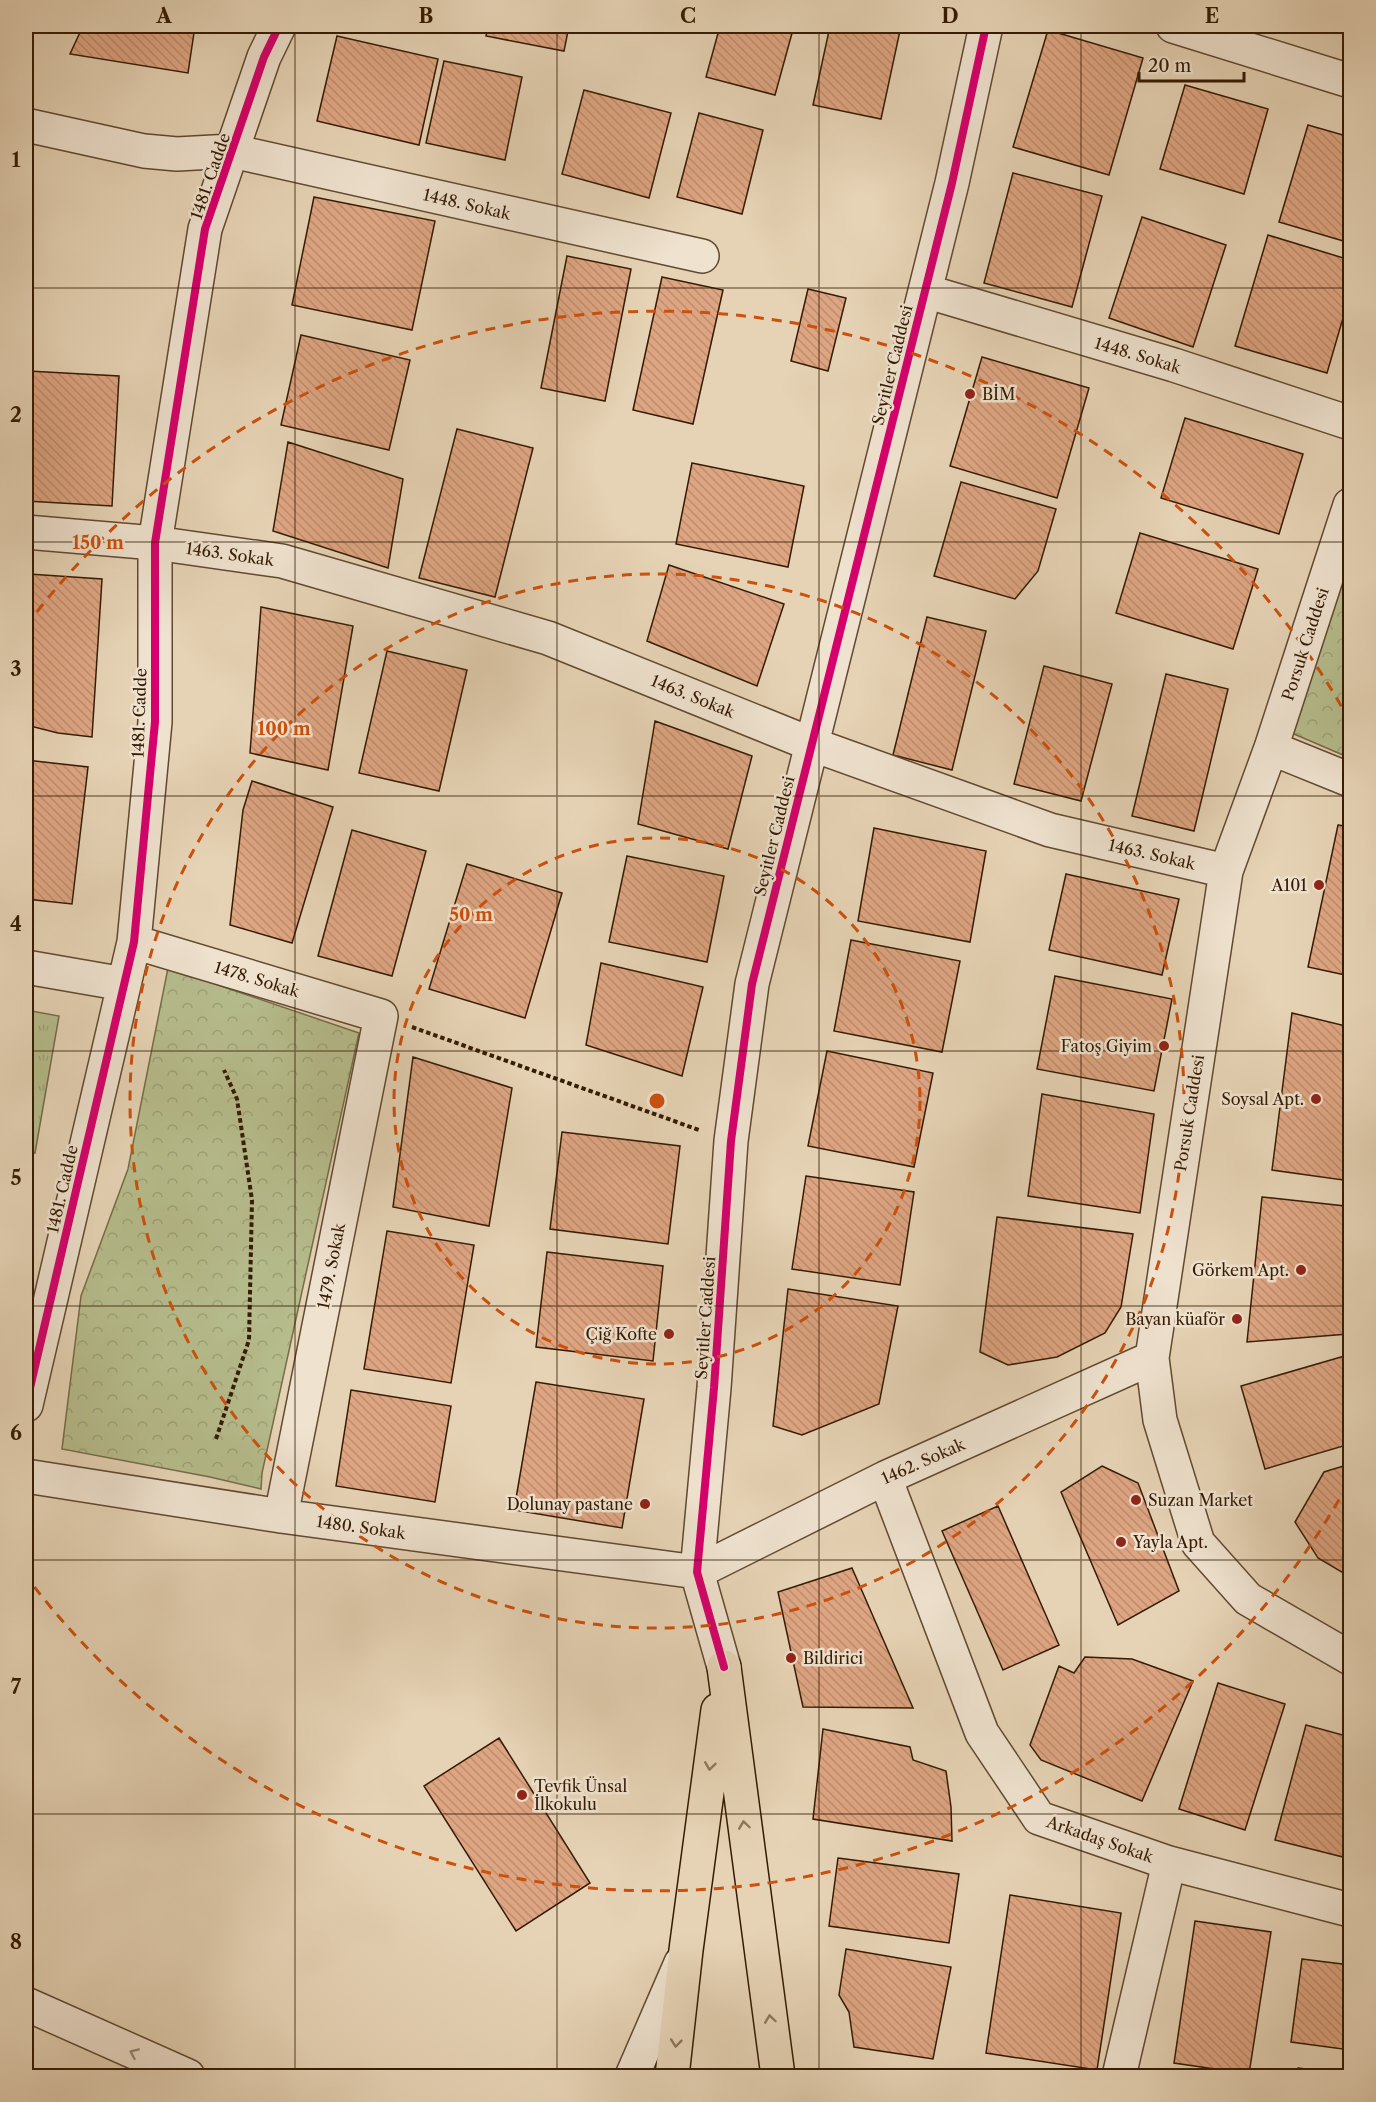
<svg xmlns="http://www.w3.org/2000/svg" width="1376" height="2102" viewBox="0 0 1376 2102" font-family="'Libre Caslon Text',serif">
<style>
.grass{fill:url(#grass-tufts);stroke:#766c48;stroke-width:1.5}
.park{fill:url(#park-crowns);stroke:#766c48;stroke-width:1.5}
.building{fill:url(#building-back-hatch);stroke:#351b03;stroke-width:1.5}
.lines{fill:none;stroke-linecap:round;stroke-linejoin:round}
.minor-casing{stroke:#614930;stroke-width:36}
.primary-casing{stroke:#351b03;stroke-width:36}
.path{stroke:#351b03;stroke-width:4;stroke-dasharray:4.5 3;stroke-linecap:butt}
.minor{stroke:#efe2cf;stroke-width:33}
.primary{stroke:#e6d3b5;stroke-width:33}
.cycleway-casing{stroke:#efe2cf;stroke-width:11}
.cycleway{stroke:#d6006c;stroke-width:8}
.oneway{stroke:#8e775c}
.oneway2{stroke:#9b8873}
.grid{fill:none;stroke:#351b03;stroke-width:1.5;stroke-opacity:0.55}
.ring{fill:none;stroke:#cd500b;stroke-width:3;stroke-dasharray:10 8}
.poi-dot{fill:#8f2418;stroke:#efe2cf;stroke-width:2}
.labels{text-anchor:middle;stroke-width:5;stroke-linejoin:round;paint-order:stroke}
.street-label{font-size:16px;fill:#351b03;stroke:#efe2cf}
.poi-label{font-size:16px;fill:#351b03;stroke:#efe2cf;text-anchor:end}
.centre{fill:#cd500b;stroke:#efe2cf;stroke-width:3}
.ring-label{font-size:18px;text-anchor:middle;font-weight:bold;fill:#cd500b;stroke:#efe2cf;stroke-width:5;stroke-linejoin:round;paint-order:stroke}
.neatline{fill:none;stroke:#351b03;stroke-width:2}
.grid-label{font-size:20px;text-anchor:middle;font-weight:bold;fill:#351b03}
</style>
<defs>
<pattern id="grass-tufts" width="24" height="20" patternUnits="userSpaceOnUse" patternTransform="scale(1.5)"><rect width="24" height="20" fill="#b6bc8c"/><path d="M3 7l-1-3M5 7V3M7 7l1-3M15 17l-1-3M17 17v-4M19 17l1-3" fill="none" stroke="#9da177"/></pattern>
<pattern id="park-crowns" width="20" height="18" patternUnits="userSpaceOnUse" patternTransform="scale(1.5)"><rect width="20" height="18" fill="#b6bc8c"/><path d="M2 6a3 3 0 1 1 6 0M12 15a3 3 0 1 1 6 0" fill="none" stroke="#9da177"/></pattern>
<pattern id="building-back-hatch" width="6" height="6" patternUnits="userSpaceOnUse" patternTransform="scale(1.5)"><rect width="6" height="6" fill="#dea582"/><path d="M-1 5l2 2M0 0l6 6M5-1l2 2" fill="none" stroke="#bf8d6f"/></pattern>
</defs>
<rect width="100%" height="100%" fill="#e6d3b5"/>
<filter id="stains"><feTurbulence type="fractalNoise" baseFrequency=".00333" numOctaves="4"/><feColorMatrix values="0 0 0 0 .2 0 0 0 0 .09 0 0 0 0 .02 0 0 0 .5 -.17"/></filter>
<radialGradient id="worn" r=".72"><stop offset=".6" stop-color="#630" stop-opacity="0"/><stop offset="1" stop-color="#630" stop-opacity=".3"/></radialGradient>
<path class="grass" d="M 26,1010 L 59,1016 L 35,1153 L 26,1151 Z"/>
<path class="park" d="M 1350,515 L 1350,758 L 1280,728 Z
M 168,968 L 359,1033 L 262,1473 L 261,1489 L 210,1477 L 62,1449 L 81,1296 L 128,1169 Z"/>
<path class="building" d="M 83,26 L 195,26 L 188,73 L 70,54 Z
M 416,26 L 447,26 L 446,31 Z
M 488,26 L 569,26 L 564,51 L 486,36 Z
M 720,26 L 794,26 L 775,95 L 706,77 Z
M 830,26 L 901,26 L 881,119 L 813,105 Z
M 1048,30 L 1143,58 L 1109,175 L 1013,147 Z
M 337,36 L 438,59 L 419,145 L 317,121 Z
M 444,61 L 522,77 L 505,160 L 426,143 Z
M 1185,85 L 1268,109 L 1244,194 L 1160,169 Z
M 584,90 L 671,113 L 649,198 L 562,174 Z
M 699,113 L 763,130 L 742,214 L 677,197 Z
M 1308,125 L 1350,137 L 1350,243 L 1279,222 Z
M 1013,173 L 1102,196 L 1072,307 L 984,283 Z
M 314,197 L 435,221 L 412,330 L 292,305 Z
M 1142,217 L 1226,245 L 1193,347 L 1109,318 Z
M 1268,235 L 1350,260 L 1350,294 L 1327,373 L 1235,346 Z
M 567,256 L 631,269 L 605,401 L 541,388 Z
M 662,277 L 723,290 L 693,424 L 633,410 Z
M 808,289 L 846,298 L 828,371 L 791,361 Z
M 301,335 L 410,360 L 389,450 L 281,425 Z
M 982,357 L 1089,388 L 1057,498 L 950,466 Z
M 28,371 L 119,376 L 112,506 L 26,501 L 26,423 Z
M 1185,418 L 1303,454 L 1279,534 L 1161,498 Z
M 457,429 L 533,448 L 495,597 L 419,578 Z
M 288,442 L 403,479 L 388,568 L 273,531 Z
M 692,463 L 804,486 L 788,567 L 676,544 Z
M 961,482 L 1056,509 L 1038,571 L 1015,599 L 934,576 Z
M 1140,533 L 1258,569 L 1233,649 L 1116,613 Z
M 669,565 L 784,604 L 757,686 L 647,641 Z
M 29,574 L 102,579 L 92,737 L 58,733 L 26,725 L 26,616 Z
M 261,607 L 353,626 L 328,770 L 250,753 Z
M 927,617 L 986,631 L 952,770 L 893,755 Z
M 387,651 L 467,670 L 439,791 L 359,773 Z
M 1044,666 L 1112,684 L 1081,801 L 1014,784 Z
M 1166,674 L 1228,689 L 1194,831 L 1132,816 Z
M 655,721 L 752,756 L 728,849 L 638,824 Z
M 26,760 L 88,767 L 72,904 L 26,899 Z
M 252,781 L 333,807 L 292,943 L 230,925 L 243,810 Z
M 1338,825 L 1350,827 L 1350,976 L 1308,967 Z
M 874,828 L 986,851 L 970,942 L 858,921 Z
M 352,830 L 426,851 L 392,976 L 318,956 Z
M 627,856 L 724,876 L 707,962 L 609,942 Z
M 467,864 L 562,893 L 525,1018 L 429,989 Z
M 1066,874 L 1179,899 L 1162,975 L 1049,950 Z
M 851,940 L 960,961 L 942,1052 L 834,1031 Z
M 601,963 L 703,987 L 682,1076 L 586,1045 Z
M 1055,976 L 1172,999 L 1154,1091 L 1037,1069 Z
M 1292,1013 L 1350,1027 L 1350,1181 L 1272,1170 Z
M 827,1051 L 933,1073 L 914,1167 L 808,1146 Z
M 413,1057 L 512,1088 L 489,1226 L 393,1207 Z
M 1042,1094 L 1154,1114 L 1140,1213 L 1028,1196 Z
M 562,1132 L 680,1146 L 668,1244 L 550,1229 Z
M 806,1176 L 914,1192 L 900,1285 L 792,1269 Z
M 1262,1197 L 1345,1206 L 1348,1334 L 1247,1342 Z
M 997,1217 L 1133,1234 L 1121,1307 L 1105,1333 L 1057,1357 L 1008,1365 L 980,1352 Z
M 387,1231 L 474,1245 L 451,1383 L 364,1369 Z
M 547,1252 L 663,1266 L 653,1361 L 536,1347 Z
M 788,1289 L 898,1306 L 879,1404 L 802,1435 L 773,1426 Z
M 1348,1355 L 1350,1364 L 1350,1444 L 1265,1469 L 1241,1386 Z
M 536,1382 L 644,1399 L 622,1528 L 514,1510 Z
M 351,1390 L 451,1406 L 435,1502 L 336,1486 Z
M 1350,1464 L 1350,1577 L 1318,1558 L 1295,1522 L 1324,1472 Z
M 1102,1466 L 1138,1483 L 1179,1591 L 1118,1625 L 1061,1492 Z
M 998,1506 L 1059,1645 L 1003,1670 L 942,1531 Z
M 852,1568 L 913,1708 L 803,1707 L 778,1592 Z
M 1085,1657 L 1132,1659 L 1193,1681 L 1142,1801 L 1041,1760 L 1030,1745 L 1059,1666 L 1074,1673 Z
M 1218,1683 L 1285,1704 L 1245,1830 L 1179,1809 Z
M 1306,1725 L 1350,1737 L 1350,1827 L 1343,1857 L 1275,1840 Z
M 823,1729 L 910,1747 L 913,1760 L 946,1771 L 951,1807 L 952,1841 L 813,1819 Z
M 499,1738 L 590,1883 L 516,1931 L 424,1786 Z
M 838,1858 L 959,1874 L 949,1943 L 829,1926 Z
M 1010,1895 L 1121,1913 L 1097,2070 L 986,2053 Z
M 1195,1921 L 1271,1932 L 1249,2074 L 1174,2063 Z
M 846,1949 L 951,1967 L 933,2059 L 854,2047 L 849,2012 L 839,1995 Z
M 1302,1959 L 1350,1965 L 1350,2050 L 1291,2042 Z
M 1298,2068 L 1350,2075 L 1350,2076 L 1296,2076 Z"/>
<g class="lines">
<defs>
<path id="minor" d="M 1173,26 L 1350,81
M 26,125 L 144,151 L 177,154 L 232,151 L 702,256
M 925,291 L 1174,365 L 1350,423
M 1350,505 L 1271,748 L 1226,871 L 1152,1358 L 1160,1420 L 1198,1543 L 1248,1599 L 1350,1658
M 26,532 L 155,543 L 282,561 L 548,638 L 811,744 L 1050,830 L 1226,871
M 1271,748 L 1350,780
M 134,942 L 381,1016 L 281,1516
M 26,967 L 124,984
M 26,1405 L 134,942 L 155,722 L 155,543 L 205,229 L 264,57 L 279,26
M 26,1476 L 281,1516 L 697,1572 L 885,1478 L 1152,1358
M 885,1478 L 982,1733 L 1039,1818 L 1169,1863 L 1350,1910
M 724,1667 L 697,1572 L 714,1388 L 731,1141 L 752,984 L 952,183 L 986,26
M 26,2004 L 188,2076
M 632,2076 L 681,1963
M 1119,2076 L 1169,1863"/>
<path id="primary" d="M 724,1667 L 778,2076
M 672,2076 L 686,1950 L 718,1710"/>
</defs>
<use href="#minor" class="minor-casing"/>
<use href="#primary" class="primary-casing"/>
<path class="path" d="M 412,1027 L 699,1130
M 216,1439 L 249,1340 L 252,1200 L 237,1099 L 224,1070"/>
<use href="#minor" class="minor"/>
<use href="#primary" class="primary"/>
<defs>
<path id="cycleway" d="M 26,1405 L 134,942 L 155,722 L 155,543 L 205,229 L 264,57 L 279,26
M 724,1667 L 697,1572 L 714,1388 L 731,1141 L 752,984 L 952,183 L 986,26"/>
</defs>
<use href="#cycleway" class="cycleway-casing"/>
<use href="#cycleway" class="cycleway"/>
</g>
<defs><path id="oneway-chevron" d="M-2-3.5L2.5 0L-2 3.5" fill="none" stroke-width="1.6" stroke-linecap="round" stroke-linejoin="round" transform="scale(1.5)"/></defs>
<g class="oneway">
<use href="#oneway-chevron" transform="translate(710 1766) rotate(98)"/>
<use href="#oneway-chevron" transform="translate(744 1825) rotate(-98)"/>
<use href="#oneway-chevron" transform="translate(770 2019) rotate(-98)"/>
<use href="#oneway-chevron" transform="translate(676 2043) rotate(96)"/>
</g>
<use class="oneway2" href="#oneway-chevron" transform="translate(134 2053) rotate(-156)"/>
<path class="grid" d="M 295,26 L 295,2076M 557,26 L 557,2076M 819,26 L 819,2076M 1081,26 L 1081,2076M 26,288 L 1350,288M 26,542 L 1350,542M 26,796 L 1350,796M 26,1051 L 1350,1051M 26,1306 L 1350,1306M 26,1560 L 1350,1560M 26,1814 L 1350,1814"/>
<g class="ring">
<circle cx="657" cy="1101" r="263"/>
<circle cx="657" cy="1101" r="527"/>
<path d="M1348 1484A790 790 0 0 1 26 1576M26 626A790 790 0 0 1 1348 718"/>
</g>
<g class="poi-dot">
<circle cx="970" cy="394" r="6"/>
<circle cx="1319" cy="885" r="6"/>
<circle cx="1164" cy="1046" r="6"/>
<circle cx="1316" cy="1099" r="6"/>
<circle cx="1301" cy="1270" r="6"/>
<circle cx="1237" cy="1319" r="6"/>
<circle cx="669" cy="1334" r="6"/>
<circle cx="1136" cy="1500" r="6"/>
<circle cx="645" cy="1504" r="6"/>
<circle cx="1121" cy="1542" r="6"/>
<circle cx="791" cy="1658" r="6"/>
<circle cx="522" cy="1795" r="6"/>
</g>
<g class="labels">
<g class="street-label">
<text transform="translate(210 176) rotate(-71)" y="6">1481. Cadde</text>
<text transform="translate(467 204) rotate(13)" y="6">1448. Sokak</text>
<text transform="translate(1138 355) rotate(17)" y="6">1448. Sokak</text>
<text transform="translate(892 365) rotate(-76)" y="6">Seyitler Caddesi</text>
<text transform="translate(230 554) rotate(8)" y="6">1463. Sokak</text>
<text transform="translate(1305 644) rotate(-72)" y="6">Porsuk Caddesi</text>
<text transform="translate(693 696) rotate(22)" y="6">1463. Sokak</text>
<text transform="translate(139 713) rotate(-88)" y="6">1481. Cadde</text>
<text transform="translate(774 836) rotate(-76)" y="6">Seyitler Caddesi</text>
<text transform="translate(1152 854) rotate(13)" y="6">1463. Sokak</text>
<text transform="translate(257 979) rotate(17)" y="6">1478. Sokak</text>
<text transform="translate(1189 1113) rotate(-81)" y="6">Porsuk Caddesi</text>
<text transform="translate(62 1189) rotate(-77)" y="6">1481. Cadde</text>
<text transform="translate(331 1266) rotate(-79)" y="6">1479. Sokak</text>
<text transform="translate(705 1318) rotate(-86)" y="6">Seyitler Caddesi</text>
<text transform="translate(923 1461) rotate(-24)" y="6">1462. Sokak</text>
<text transform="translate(361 1527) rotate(8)" y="6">1480. Sokak</text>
<text transform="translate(1100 1839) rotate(19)" y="6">Arkadaş Sokak</text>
</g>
<g class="poi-label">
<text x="982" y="400" text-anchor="start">BİM</text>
<text x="1307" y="891">A101</text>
<text x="1152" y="1052">Fatoş Giyim</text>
<text x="1304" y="1105">Soysal Apt.</text>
<text x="1289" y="1276">Görkem Apt.</text>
<text x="1225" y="1325">Bayan küaför</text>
<text x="657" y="1340">Çiğ Kofte</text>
<text x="1148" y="1506" text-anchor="start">Suzan Market</text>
<text x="633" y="1510">Dolunay pastane</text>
<text x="1133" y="1548" text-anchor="start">Yayla Apt.</text>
<text x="803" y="1664" text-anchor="start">Bildirici</text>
<text x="534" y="1792" text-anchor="start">Tevfik Ünsal<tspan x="534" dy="18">İlkokulu</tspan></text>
</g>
</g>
<circle cx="657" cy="1101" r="9" class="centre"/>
<g class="ring-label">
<text x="98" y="549">150 m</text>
<text x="284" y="735">100 m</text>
<text x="471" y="921">50 m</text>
</g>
<rect width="1376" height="2102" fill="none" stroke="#e6d3b5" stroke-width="66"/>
<path d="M1139 72v9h105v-9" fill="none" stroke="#351b03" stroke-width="3"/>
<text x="1148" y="72" font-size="18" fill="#351b03" stroke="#efe2cf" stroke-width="4.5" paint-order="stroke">20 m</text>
<rect x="33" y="33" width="1310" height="2036" class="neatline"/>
<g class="grid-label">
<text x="164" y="23">A</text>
<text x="426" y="23">B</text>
<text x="688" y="23">C</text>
<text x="950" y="23">D</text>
<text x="1212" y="23">E</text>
<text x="16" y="167">1</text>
<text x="16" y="422">2</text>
<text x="16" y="676">3</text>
<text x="16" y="931">4</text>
<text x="16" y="1185">5</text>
<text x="16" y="1440">6</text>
<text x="16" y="1694">7</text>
<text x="16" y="1949">8</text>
</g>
<rect width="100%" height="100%" filter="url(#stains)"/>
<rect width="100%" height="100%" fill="url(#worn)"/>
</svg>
